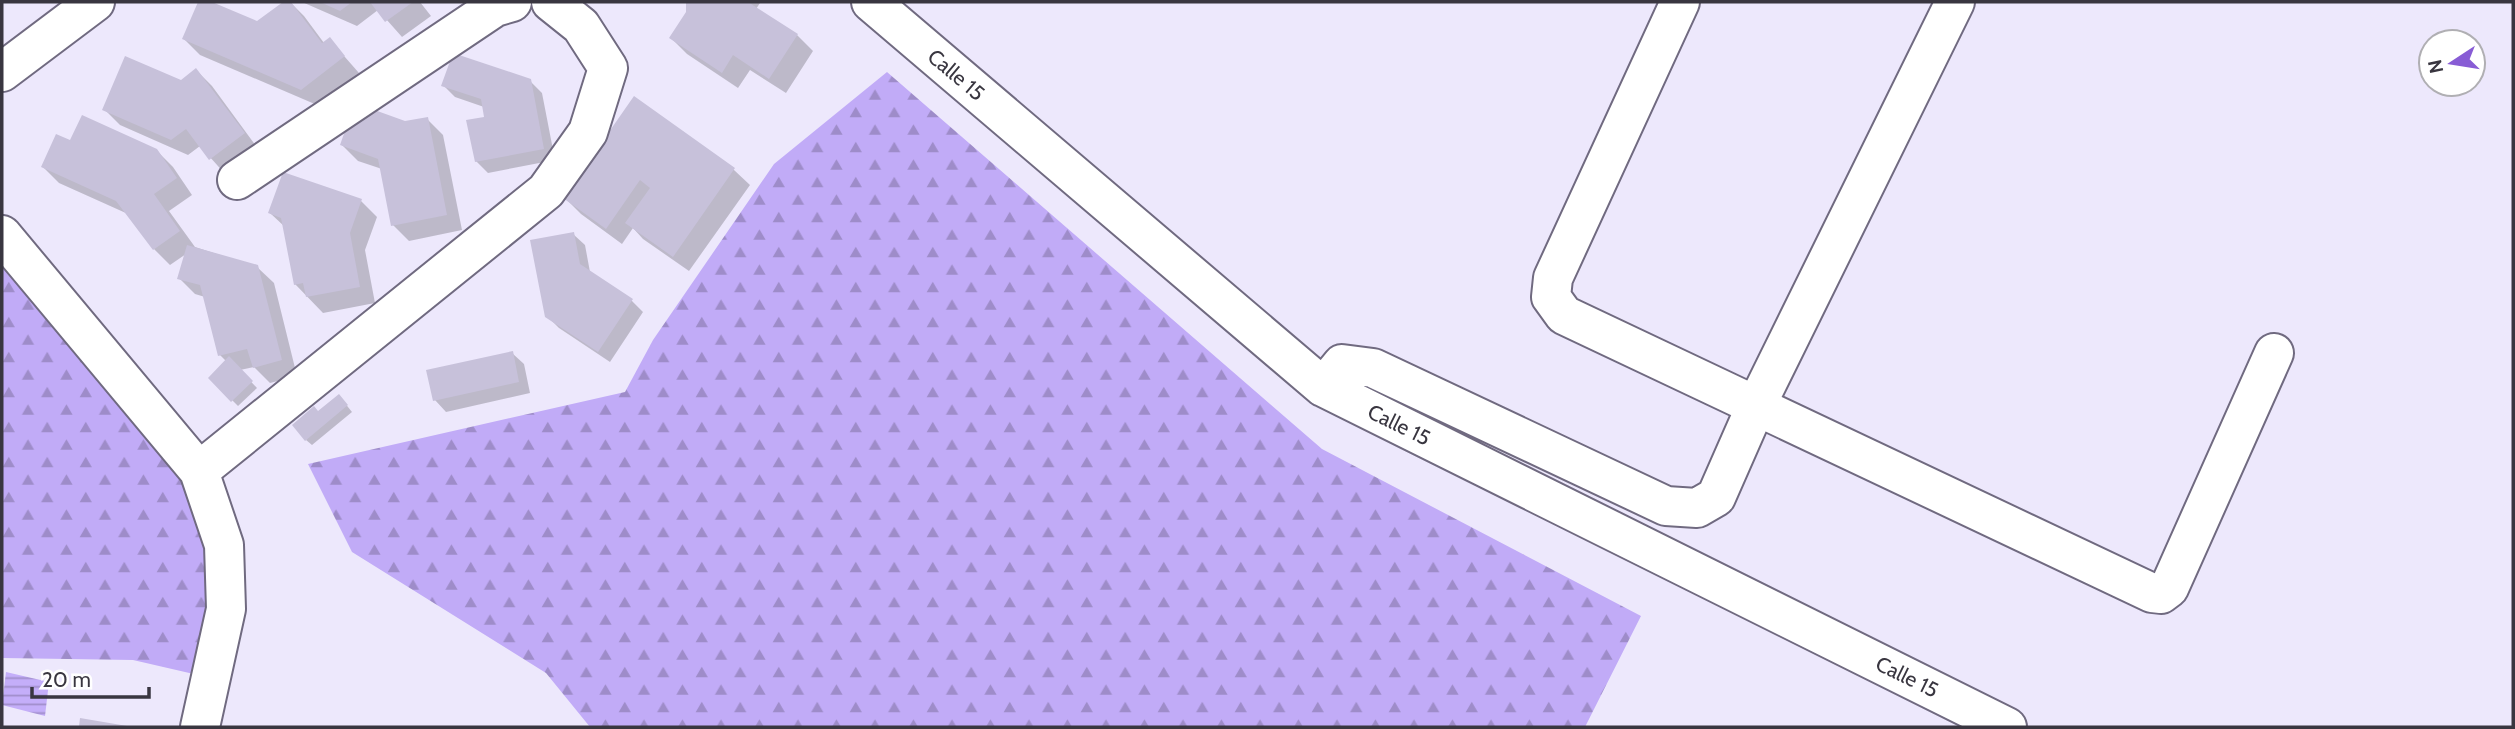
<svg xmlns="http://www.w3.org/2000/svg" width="2515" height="729" font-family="Cabin,sans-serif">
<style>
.forest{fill:url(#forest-firs)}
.water{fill:url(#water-rules)}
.shadow{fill:#0003}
.building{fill:#c7c1da}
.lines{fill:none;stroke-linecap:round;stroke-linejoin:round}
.minor-casing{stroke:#706a80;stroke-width:42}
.minor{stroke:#fff;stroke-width:38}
.labels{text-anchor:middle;stroke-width:5;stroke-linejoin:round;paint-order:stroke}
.street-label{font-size:21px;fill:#393640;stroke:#fff}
</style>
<defs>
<pattern id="forest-firs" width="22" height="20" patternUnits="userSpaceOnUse" patternTransform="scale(1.75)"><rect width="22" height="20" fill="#c1abf7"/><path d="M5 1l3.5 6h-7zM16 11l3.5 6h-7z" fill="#9e8cc9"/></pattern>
<pattern id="water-rules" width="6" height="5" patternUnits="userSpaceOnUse" patternTransform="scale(1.75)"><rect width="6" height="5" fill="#c4aef9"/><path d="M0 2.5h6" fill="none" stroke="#a08ecb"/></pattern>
</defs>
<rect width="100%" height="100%" fill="#ede8fc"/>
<path class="forest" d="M887 72 1322 449 1641 616 1585 727H590L546 673 352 552 308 464 625 392 653 340 774 164Z
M2 235 199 471 224 545 211 678 133 660 2 658Z"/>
<path class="water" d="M6 672 49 682 45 716 2 705Z"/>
<path class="shadow" d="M200 2H207L258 23 286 2H290L304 16 324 43 330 40 359 73 317 105 200 55 184 39Z
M302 2H420L431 16 402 37 378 10 357 26Z
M688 2H759L760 3 756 9 797 35 813 51 786 93 750 70 738 88 687 54 671 38 687 13Z
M196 70 212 86 259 150 226 175 200 146 188 155 120 125 104 109 181 82Z
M530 81 542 93 555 160 488 173 476 161 486 118 484 107 455 97 443 85Z
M634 99 734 170 750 185 689 271 643 239 633 228 622 244 581 214 565 198Z
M427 119 443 135 462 230 409 241 393 225 382 169 358 161 342 145 405 123Z
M71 142 156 150 173 167 192 195 169 211 195 247 257 267 274 283 297 376 270 383 254 367 240 370 257 388 238 406 210 378 226 361 220 355 205 297 195 294 179 278 186 254 170 265 154 249 128 214 59 183 43 167Z
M361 201 377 217 365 250 375 303 323 313 295 284 285 227 270 213Z
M573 234 585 245 590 272 632 301 643 312 610 362 559 328 547 316Z
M512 353 524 364 530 393 446 412 435 400Z
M344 402 352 412 312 445 306 440 318 413Z"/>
<path class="building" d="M198 2H212L257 21 283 2H291L322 43 330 37 345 56 301 90 182 39Z
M320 2H352L340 11Z
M370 2H413L385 22Z
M686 2H748L798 34 769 79 733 55 722 73 669 38 686 12Z
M453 53 531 79 544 149 475 162 466 120 484 117 481 99 441 86Z
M125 56 181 80 196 68 245 133 209 160 186 129 171 140 102 110Z
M634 96 735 168 673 257 625 223 650 188 640 180 606 229 563 198Z
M369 108 405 121 428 117 447 215 391 226 378 159 340 145 346 128Z
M82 115 157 149 177 178 154 194 180 231 153 250 116 201 41 167 56 134 70 140Z
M283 172 362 199 350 233 360 287 306 297 303 283 294 285 281 218 268 213Z
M574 232 580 264 633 299 598 352 545 317 530 240Z
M187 245 258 265 282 360 253 368 247 349 218 356 200 285 177 279Z
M513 351 519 382 433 401 426 370Z
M229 356 253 381 231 402 208 378Z
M339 394 348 405 305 441 292 425 314 406 318 411Z
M80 718 127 726V727H79Z"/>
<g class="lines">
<g class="minor-casing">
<path id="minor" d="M871 2 1323 387 2007 727
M1680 2 1553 278 1551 297 1564 315 2152 593 2161 594 2169 588 2274 353
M2 72 95 2
M237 180 495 7 512 2
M2 235 199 471 224 545 226 609 200 727
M1323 387 1342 364 1373 368 1666 506 1697 508 1716 497 1756 406 1955 2
M199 471 546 191 588 132 608 68 581 26 551 2"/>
</g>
<use href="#minor" class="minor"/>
</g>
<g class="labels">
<g class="street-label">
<text transform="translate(956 75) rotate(40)" y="7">Calle 15</text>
<text transform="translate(1399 425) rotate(26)" y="7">Calle 15</text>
<text transform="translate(1907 677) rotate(26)" y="7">Calle 15</text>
</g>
</g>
<rect width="2515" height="729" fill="none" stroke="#393640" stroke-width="7"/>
<g transform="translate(2452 63) rotate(258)"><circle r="33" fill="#ffffff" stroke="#b0afb3" stroke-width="2"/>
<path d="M0-5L12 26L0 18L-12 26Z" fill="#885cd5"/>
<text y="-10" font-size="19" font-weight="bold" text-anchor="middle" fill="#393640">N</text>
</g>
<path d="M32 687v10h117v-10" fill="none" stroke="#393640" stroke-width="3.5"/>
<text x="42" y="687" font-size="21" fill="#393640" stroke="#ffffff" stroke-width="5" paint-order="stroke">20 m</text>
</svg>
